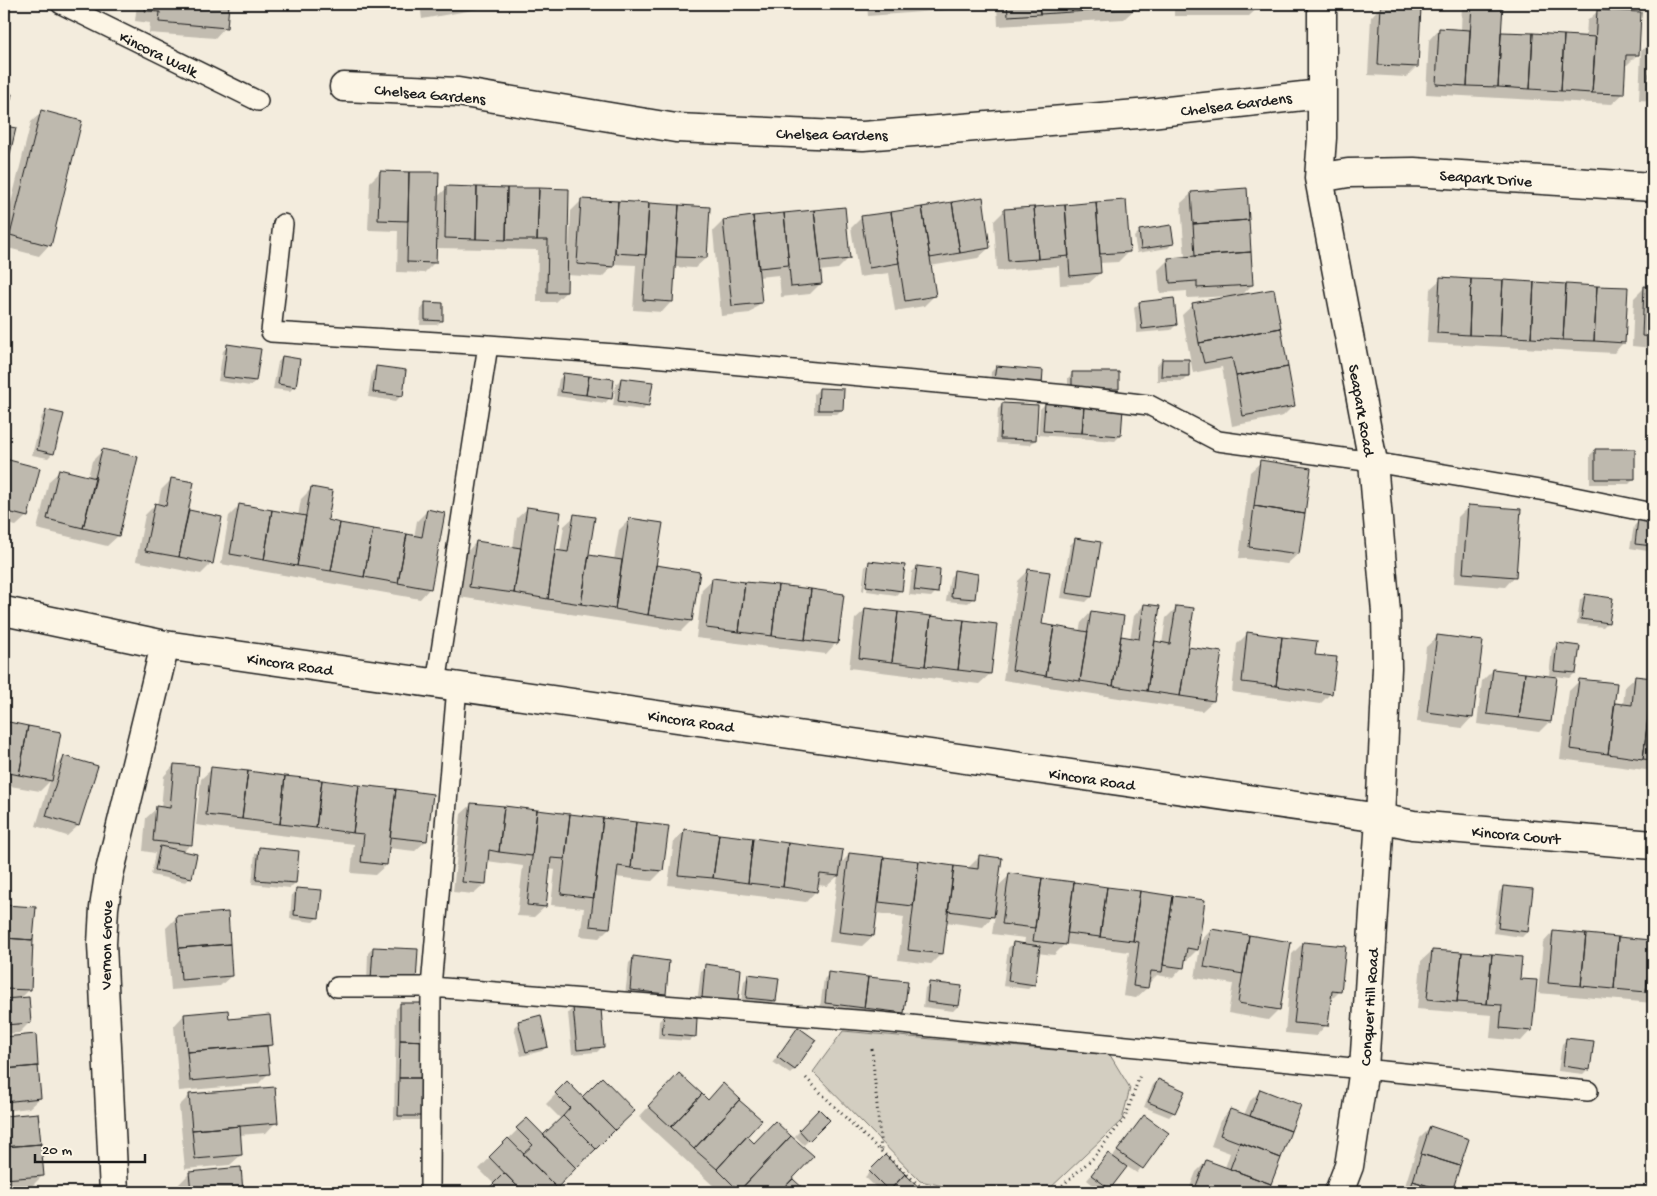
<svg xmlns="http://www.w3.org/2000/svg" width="1657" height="1196" font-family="'Gochi Hand',sans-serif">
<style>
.green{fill:#d3cec1;stroke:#78756e}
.shadow{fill:#0003}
.building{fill:#beb9ae;stroke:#1c1c1c}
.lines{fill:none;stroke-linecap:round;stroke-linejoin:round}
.service-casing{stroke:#1c1c1c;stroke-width:22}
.minor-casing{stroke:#1c1c1c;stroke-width:31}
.path{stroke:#1c1c1c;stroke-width:3;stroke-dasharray:1 4;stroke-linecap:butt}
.service{stroke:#fcf5e5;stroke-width:19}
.minor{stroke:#fcf5e5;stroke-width:28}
.labels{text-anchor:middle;stroke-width:4.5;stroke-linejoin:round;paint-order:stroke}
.street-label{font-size:16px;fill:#1c1c1c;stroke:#fcf5e5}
</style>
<rect width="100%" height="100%" fill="#f3ecdd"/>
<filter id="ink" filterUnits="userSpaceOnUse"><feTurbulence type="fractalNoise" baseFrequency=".02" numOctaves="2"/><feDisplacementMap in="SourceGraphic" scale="10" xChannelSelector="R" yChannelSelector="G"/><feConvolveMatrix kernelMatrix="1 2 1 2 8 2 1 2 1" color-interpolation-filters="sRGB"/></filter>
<g filter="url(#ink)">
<path class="green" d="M843 1031 1110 1055 1130 1088 1122 1120 1046 1192H972L920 1181 813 1072Z"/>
<path class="shadow" d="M137 4H227L225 27 215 38 149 33 150 23 135 21Z
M420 4H507L422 19Z
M591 4H610L592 6Z
M729 4H801L730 9Z
M867 4H992L989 7 868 16Z
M997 4H1135V9L1124 19 998 26Z
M1174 4H1260V6L1249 16H1174Z
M1462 4H1502L1500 33 1586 37 1587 21 1598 11 1637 55 1627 65H1624L1623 94 1612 104 1426 94 1429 40 1439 29 1461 30Z
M1381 6 1417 66 1406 77 1368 75 1371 17Z
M1652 41H1653V101L1639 100 1641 51Z
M42 112 49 245 39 256 4 247V231L31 122Z
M380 172 437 197 447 188 568 190 567 251H569L571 211 582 200 709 208 706 258 695 268 674 267 672 301 662 312 633 310 636 265 613 264V266L602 277 566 275V292L555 302H537L538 250 435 248V262L424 273 397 272 398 231 368 230 370 182Z
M1246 190 1252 285 1241 296 1293 406 1283 416 1232 426 1222 367 1193 373 1182 315 1193 305 1233 297V296L1187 298V291L1160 293 1158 270 1169 259 1185 258 1181 203 1192 193Z
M982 199 989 248 978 258 930 266 934 296 924 306 895 311 889 273 859 277 851 228 862 217Z
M1125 201 1129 251 1118 262 1099 263 1100 273 1089 283 1060 285 1059 266 997 271 994 221 1004 211Z
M844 209 849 258 838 269 819 271 821 283 810 294 781 297 779 275 758 277 761 302 750 313 721 316 713 231 723 221Z
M1139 232 1173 243 1168 248 1137 253 1134 237Z
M1441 279 1624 342 1614 353 1427 343 1430 289Z
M1645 287 1653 288V348L1632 346 1634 298Z
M1140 303 1176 325 1171 330 1137 333 1134 308Z
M426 304 442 320 437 325H420L421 309Z
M228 346 255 381 250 386 218 381 223 351Z
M283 357 295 386 290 391 273 389 278 362Z
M1162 360 1188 376 1183 381H1157V365Z
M377 367 401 396 396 401 368 397 372 372Z
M996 367 1041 384 990 385 991 372Z
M1073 373 1118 389 1113 394H1068V378Z
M564 374 610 398 605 403 556 396 559 379Z
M621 379 648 405 643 410 613 406 616 384Z
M819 389 842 409 837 414H814V394Z
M1003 404 1035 440 1030 445 996 443 998 409Z
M1045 404 1120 436 1115 441 1038 435 1040 409Z
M47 411 53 453 48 458 32 455 42 416Z
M103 450 137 458 118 536 107 546 37 529 49 481 60 471 88 477 92 461Z
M1595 450 1634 479 1629 484H1590V455Z
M4 460 39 469 27 516 16 526 4 523Z
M1261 462 1310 469 1298 554 1287 564 1239 558 1250 472Z
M172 479 187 511 221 518 212 563 201 574 136 561 145 515 155 505H158L161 490Z
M312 488 327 521 414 537 417 521 427 511 430 588 420 599 221 564 229 516 239 506 298 516 301 499Z
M1469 506 1515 576 1505 587 1454 583 1458 517Z
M528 508 554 551 560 552 564 526 575 516 587 556 614 560 619 530 630 519 655 566 691 621 681 631 459 597 466 553 476 542 513 548 517 518Z
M1639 521 1653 523V552L1630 548 1634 526Z
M1075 540 1091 597 1086 602 1061 598 1070 545Z
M870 562 901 590 896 595 867 591 870 566H867L864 591 862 590 865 567Z
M917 567 936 592 931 597 909 595 912 572Z
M1029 570 1041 625 1079 632 1081 623 1091 612 1120 637 1130 639 1134 616 1144 605 1153 642 1162 644 1166 618 1177 607 1187 648 1220 653 1213 701 1202 711 1003 680 1018 581Z
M955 572 974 598 968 603 946 601 950 577Z
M713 579 836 643 826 654 696 638 702 589Z
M1585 595 1608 622 1603 627 1577 624 1580 600Z
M866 609 990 674 979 684 849 668 855 619Z
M1248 633 1314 656 1331 693 1320 704 1232 692 1237 644Z
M1437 637 1472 717 1462 728 1417 722 1426 647Z
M1557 644 1575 673 1570 678 1549 675 1552 650Z
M1493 670 1550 721 1539 732 1477 724 1482 681Z
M1636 677 1648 708 1653 709V771L1560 759 1569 691 1580 680 1613 704 1623 705 1625 687Z
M4 723 59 733 53 769 65 757 78 826 67 836 36 826 50 781 40 791 4 785Z
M174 765 191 844 183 852 191 877 186 882 151 875 155 853 143 851 146 818 157 808H161L164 776Z
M212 769 431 795 426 841 415 851 388 848 386 865 375 875 351 873 354 844 196 825 201 779Z
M472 804 668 827 662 871 652 881 615 877 609 928 599 938 580 936 584 908 551 905 555 870 549 869 545 907 534 917 517 916 523 866 487 861 485 884 474 894 453 892 461 814Z
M684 831 839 865 850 854 969 869V867L980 856 997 887 1010 875 1198 944 1211 930 1279 1009 1268 1020 1228 1013 1233 984 1195 978 1200 947 1187 960H1184L1183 967 1173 978 1157 975 1150 982H1148L1147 988 1136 998 1123 996 1129 952 1065 944 1054 955 1037 953 1034 984 1028 989 1003 986 1008 948 1013 943 1024 945 1025 938 992 934 995 914 983 927 946 922 942 953 931 964 898 960 904 917 876 913 873 936 862 946 829 942 838 876 827 886 817 885 816 891 806 902 668 885 674 841Z
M260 849 295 883 290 888 252 884 255 854Z
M1504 887 1532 890 1527 932 1522 937 1493 933 1499 892Z
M297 889 318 917 313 922 290 919 292 894Z
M4 906 34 908 29 990 20 999 29 1023 19 1033 4 1034Z
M177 917 231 976 220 986 171 990 166 928Z
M1553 932 1653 941V1003L1538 993 1543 943Z
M1303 943 1340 991 1329 1002 1326 1025 1316 1036 1285 1033 1292 954Z
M373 948 417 950 367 984 368 953Z
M1432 951 1519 980 1531 1030 1521 1041 1490 1038 1492 1015 1417 1009 1421 961Z
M634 958 665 994 660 999 625 995 629 963Z
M706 966 737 1002 697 1003 701 971Z
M829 974 903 1012 898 1017 820 1008 824 979Z
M749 976 775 1000 770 1005 741 1002 744 981Z
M930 983 958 1006 953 1011 923 1007 925 988Z
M401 1004 425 1115 420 1120H394L396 1009Z
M573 1008 602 1047 597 1052 572 1054 568 1013Z
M184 1015 272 1044 266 1049 268 1074 258 1084 179 1091 174 1026Z
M664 1016 694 1036 689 1041 658 1039 659 1021Z
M519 1022 547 1046 542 1051 521 1056 514 1027Z
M798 1029 795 1069 790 1074 773 1062Z
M35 1036 40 1098 29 1108 4 1111V1038Z
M1567 1039 1588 1069 1583 1074 1558 1071 1562 1044Z
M1158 1080 1174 1112 1169 1117 1144 1107 1153 1085Z
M567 1083 582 1098 633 1111 551 1192H486L494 1184 479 1169 527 1120 543 1137 561 1119 546 1104Z
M669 1085 707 1102 723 1085 760 1120 745 1136 805 1192H720L639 1117Z
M1260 1091 1299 1106 1267 1192H1188L1196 1172 1207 1161 1225 1168 1230 1153 1211 1146 1220 1121 1230 1110 1244 1115 1250 1101Z
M190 1095 276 1122 266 1133 239 1135 241 1155 230 1165 185 1169 179 1106Z
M819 1111 828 1120 804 1145 795 1136Z
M37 1114 42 1176 32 1186 4 1188V1117Z
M1144 1116 1167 1133 1137 1173 1126 1166 1109 1188 1105 1192H1102L1087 1180 1104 1160 1112 1158Z
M1431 1127 1467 1139 1450 1192H1403L1420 1138Z
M885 1157 922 1192H881L865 1177Z
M240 1169 242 1192H180L179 1184 190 1173Z"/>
<path class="building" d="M146 4H229L227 28 159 22 160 12 145 11Z
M431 4H458L432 9Z
M878 4H908L878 6Z
M1007 4H1039L1040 14 1008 16Z
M1039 4H1072V12L1040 14Z
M1072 4H1104V10L1072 12Z
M1104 4H1136V9L1104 10Z
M1184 4H1261V6H1185Z
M1472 4H1503L1498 87 1467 86Z
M1381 5 1421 7 1418 67 1378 65Z
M1597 10 1641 12 1639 55H1626L1624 94 1592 93Z
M1439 28 1470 30 1467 86 1436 84Z
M1501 32 1533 33 1530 89 1498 87Z
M1533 33 1564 35 1561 91 1530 89Z
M1564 35 1596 37 1592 93 1561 91Z
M1651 40H1653V91L1649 90Z
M4 92 12 94 5 126 16 128 4 180Z
M41 110 82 121 51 246 10 235Z
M380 171 409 172 408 221 378 220Z
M409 172H439L436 263 407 262Z
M446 186 477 187 476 239 445 238Z
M477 187 507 188 506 240 476 239Z
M507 188H539L537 240H506Z
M539 188 569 189 567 292H547L548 240H537Z
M1247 188 1249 220 1193 224 1191 192Z
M983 197 990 248 960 253 952 202Z
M581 199 618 201 614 267 577 264Z
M1126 200 1130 252 1100 254 1096 202Z
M618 201 649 203 646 255 615 253Z
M952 202 960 253 930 258 922 207Z
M1096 202 1101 273 1070 276 1065 205Z
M649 203 679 205 673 302 643 300Z
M679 205 710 207 707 258 676 257Z
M1065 205 1069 256 1038 259 1034 207Z
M845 207 850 259 820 262 814 210Z
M922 207 936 296 905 301 891 212Z
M1034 207 1038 259 1008 261 1004 209Z
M814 210 822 284 791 287 784 213Z
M891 212 899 263 869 268 861 216Z
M784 213 789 265 759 268 753 216Z
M753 216 762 303 732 306 723 220Z
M1249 220 1251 252 1195 256 1193 224Z
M1171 225 1174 244 1141 249 1139 230Z
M1251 252 1253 285 1197 288V281L1170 283 1168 258Z
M1440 277 1471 279 1469 335 1437 333Z
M1471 279 1503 280 1500 336 1469 335Z
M1503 280 1534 282 1531 338 1500 336Z
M1534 282 1566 284 1563 340 1531 338Z
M1566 284 1597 286 1594 341 1563 340Z
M1597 286 1628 287 1625 343 1594 341Z
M1644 286 1653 287V337L1642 336Z
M1274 289 1281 328 1199 343 1192 303Z
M1174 298 1177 325 1142 329 1139 302Z
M425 302 443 303V321L425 320Z
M1281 328 1288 367 1236 376 1232 358 1204 363 1199 343Z
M227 344 261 349 256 381 223 377Z
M282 356 300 359 296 387 278 384Z
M1162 359H1189V376H1161Z
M376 366 406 370 403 396 373 392Z
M996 366 1043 370 1042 385 994 380Z
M1288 367 1295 406 1243 416 1236 376Z
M1072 372H1119V389H1072Z
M563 373 589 376 586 395 561 392Z
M589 376 614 379 612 399 586 395Z
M621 378 653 382 649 406 618 401Z
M819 388 844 389 843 410H818Z
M1002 403 1038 405 1036 440 1000 439Z
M1045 403 1084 406 1082 433 1043 431Z
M1084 406 1123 409 1121 436 1082 433Z
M46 410 64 414 54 454 37 450Z
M102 449 138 457 119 536 83 528Z
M1595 449H1635V479H1595Z
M5 459 40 468 28 517 4 511V465Z
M1260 460 1311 468 1305 514 1254 506Z
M59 469 96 478 83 528 47 519Z
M171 478 194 482 179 557 145 551 155 503 166 506Z
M311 487 333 491 328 520 340 523 331 571 297 566Z
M239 504 272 510 264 560 230 554Z
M1468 505 1521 509 1516 577 1463 573Z
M1254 506 1305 514 1299 554 1249 547Z
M527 507 561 512 548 599 514 593Z
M427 509 445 513 431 589 398 583 407 534 422 537Z
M189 510 222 517 213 564 179 557Z
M272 510 306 516 297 566 264 560Z
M574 514 595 517 581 604 548 599 555 550 568 552Z
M629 518 663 523 648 615 615 609Z
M1638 519 1653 521V546L1635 544Z
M340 523 373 529 364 577 331 571Z
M373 529 407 534 398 583 364 577Z
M1075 538 1101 542 1092 597 1066 593Z
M476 541 521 548 514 593 469 587Z
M589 555 622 560 615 609 581 604Z
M869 561 905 565 902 591 866 586Z
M656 565 700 572 692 621 648 615Z
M917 566 940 569 938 593 914 590Z
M1028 569 1050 572 1042 624 1054 626 1046 676 1012 670Z
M954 570 978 574 975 599 951 597Z
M712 578 745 582 739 632 706 628Z
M745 582 778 585 772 636 739 632Z
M778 585 811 589 805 640 772 636Z
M811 589 844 594 838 644 805 640Z
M1585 594 1613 598 1609 623 1581 619Z
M1144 604 1160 606 1147 691 1113 686 1121 636 1139 639Z
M1176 606 1194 608 1180 696 1147 691 1155 641 1170 644Z
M865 608 898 612 892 662 859 658Z
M1091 611 1124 616 1113 686 1080 681Z
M898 612 931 616 925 666 892 662Z
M931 616 964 620 958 670 925 666Z
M964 620 997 624 991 674 958 670Z
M1054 626 1088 632 1080 681 1046 676Z
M1247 632 1282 637 1276 686 1242 682Z
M1437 635 1483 641 1473 718 1427 712Z
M1282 637 1317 641 1315 655 1337 657 1332 694 1276 686Z
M1557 643 1580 646 1576 673 1554 671Z
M1188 647 1222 652 1214 701 1180 696Z
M1493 669 1525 673 1519 718 1487 714Z
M1525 673 1557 677 1551 722 1519 718Z
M1635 676 1653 678 1643 759 1608 754 1615 703 1632 705Z
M1579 679 1617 683 1608 754 1570 749Z
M1649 707H1653V760L1643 759Z
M4 721 28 726 19 775 4 772Z
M28 726 61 732 52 781 19 775Z
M64 756 98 766 79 826 46 816Z
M174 764 199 766 192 845 153 841 156 806 170 808Z
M211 767 248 771 242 819 206 815Z
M248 771 285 776 280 824 242 819Z
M285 776 322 780 316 828 280 824Z
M322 780 359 785 353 833 316 828Z
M359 785 396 789 387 865 361 862 364 834 353 833Z
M396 789 433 794 427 841 390 837Z
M471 803 504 806 499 852 489 850 486 884 462 882Z
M504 806 537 810 532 856 499 852Z
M537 810 570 814 565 859 551 858 546 907 527 905Z
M570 814 603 818 594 898 561 894Z
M603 818 636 822 631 868 618 866 610 928 590 926Z
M636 822 669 826 663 871 631 868Z
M684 829 719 834 713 878 678 875Z
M719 834 753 838 748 883 713 878Z
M753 838 788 843 783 887 748 883Z
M788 843 843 850 839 876 820 874 817 892 783 887Z
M160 846 197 854 192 878 155 870Z
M259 847 299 851 296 883 256 880Z
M849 853 884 857 874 936 839 932Z
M979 855 1002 858 994 917 948 911 954 866 978 869Z
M884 857 919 861 913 906 879 902Z
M919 861 954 866 943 954 908 950Z
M1009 873 1042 878 1035 928 1002 924Z
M1042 878 1074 882 1066 945 1033 941Z
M1074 882 1107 887 1100 937 1067 933Z
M1503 886 1533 889 1528 932 1498 928Z
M1107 887 1140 891 1133 941 1100 937Z
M296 888 322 890 319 918 294 915Z
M1140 891 1173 896 1162 972 1151 971 1148 988 1133 986 1139 942 1133 941Z
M1173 896 1205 900 1198 950 1187 948 1184 968 1163 965Z
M4 905 36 907 33 940 4 938Z
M228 912 230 944 179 948 176 916Z
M1211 929 1249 935 1243 974 1204 967Z
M1553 931 1586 934 1581 986 1548 983Z
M1586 934 1618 937 1614 989 1581 986Z
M1249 935 1291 942 1280 1010 1238 1003Z
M1618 937 1651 940 1646 992 1614 989Z
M4 938 33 940 31 990 4 989Z
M1651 940H1653V992H1646Z
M1013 942 1040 946 1035 985 1008 981Z
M1303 942 1346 946 1341 992 1332 991 1328 1026 1294 1023Z
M230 944 232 976 181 980 179 948Z
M373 947 418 949 416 982 371 980Z
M1432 950 1462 952 1457 1002 1427 999Z
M1462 952 1492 954 1487 1004 1457 1002Z
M1492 954 1522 957 1520 979 1537 980 1532 1031 1500 1028 1502 1005 1487 1004Z
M633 956 669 961 666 994 630 990Z
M705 964 741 969 738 1002 702 998Z
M828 972 868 977 864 1008 825 1003Z
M748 974 779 978 776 1001 746 998Z
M868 977 908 981 904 1013 864 1008Z
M929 982 962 986 959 1006 927 1002Z
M29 997 31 1023 4 1025V999Z
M400 1003H428V1041L400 1040Z
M573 1007 601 1008 604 1047 577 1050Z
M228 1010 229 1019 270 1015 273 1045 187 1052 184 1014Z
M541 1015 548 1047 526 1052 518 1021Z
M664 1015 697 1018 696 1037 662 1034Z
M798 1027 816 1040 795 1070 777 1057Z
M36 1034 38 1066 4 1069V1037Z
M1566 1038 1594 1041 1590 1070 1563 1066Z
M400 1040 428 1041 427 1078H399Z
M267 1046 270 1074 190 1081 187 1052Z
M38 1066 41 1098 4 1102V1069Z
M679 1073 702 1094 671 1127 648 1106Z
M602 1077 635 1111 615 1130 582 1097Z
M399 1078H427L426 1116H398Z
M1158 1079 1185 1091 1175 1113 1148 1102Z
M567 1081 615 1130 596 1149 563 1116 570 1108 555 1093Z
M723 1083 740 1099 694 1149 671 1127 702 1094 708 1100Z
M275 1087 278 1123 192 1130 189 1094Z
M1260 1089 1301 1105 1291 1131 1250 1116Z
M739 1100 762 1120 717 1169 694 1149Z
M819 1109 830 1120 809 1141 799 1130Z
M1230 1109 1291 1131 1281 1158 1220 1135Z
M38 1113 41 1144 4 1147V1116Z
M1144 1115 1169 1133 1143 1169 1117 1151Z
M563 1116 596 1149 576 1168 543 1135Z
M527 1118 576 1168 557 1188 523 1154 533 1145 516 1128Z
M775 1121 791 1136 739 1191 717 1169 747 1136 754 1143Z
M240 1126 242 1155 195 1159 192 1130Z
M1430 1126 1469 1139 1460 1166 1421 1154Z
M791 1136 814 1156 780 1192H741L739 1191Z
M508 1138 557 1188 552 1192H523L489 1157Z
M1240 1142 1281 1158 1271 1184 1230 1169Z
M41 1144 44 1176 4 1179V1147Z
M1108 1153 1127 1167 1110 1189 1091 1175Z
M1421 1154 1460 1166 1452 1192H1447L1413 1181Z
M885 1155 905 1174 889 1191 869 1171Z
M1206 1160 1271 1184 1268 1192H1212L1196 1186Z
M241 1167 243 1192H191L189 1172Z
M504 1173 523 1192H485Z
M905 1174 924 1192H891L889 1191Z
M793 1179 807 1192H780Z
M1413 1181 1447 1192H1409Z
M41 1190 42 1192H17Z"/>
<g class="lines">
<g class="service-casing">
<path id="service" d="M61 4 258 101
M283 224 271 332 488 345
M436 684 488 345 630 355 1067 395 1149 405 1218 441 1373 462 1545 491 1653 513
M337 987H431L870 1021 1588 1091
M430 1192 431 987 457 687"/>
</g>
<g class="minor-casing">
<path id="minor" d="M1322 4V138L1319 178 1373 462 1386 612 1387 668 1380 818 1364 1069 1349 1166 1339 1192
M344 87 458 92 676 128 863 136 1150 113 1321 94
M1319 178 1348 173 1414 172 1653 187
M4 611 165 645 1380 818 1413 825 1653 845
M114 1192 102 944 104 908 109 875 165 645"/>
</g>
<path class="path" d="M872 1049 881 1150
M806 1078 861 1133 921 1187 948 1192
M1055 1192 1093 1158 1125 1118 1140 1075"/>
<use href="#service" class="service"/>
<use href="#minor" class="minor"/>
</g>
</g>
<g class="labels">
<g class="street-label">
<text transform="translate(159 53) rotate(26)" y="6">Kincora Walk</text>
<text transform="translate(430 93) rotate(5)" y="6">Chelsea Gardens</text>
<text transform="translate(1236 103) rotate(-7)" y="6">Chelsea Gardens</text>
<text transform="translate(832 133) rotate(1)" y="6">Chelsea Gardens</text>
<text transform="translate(1486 177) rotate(4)" y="6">Seapark Drive</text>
<text transform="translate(1363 410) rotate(80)" y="6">Seapark Road</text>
<text transform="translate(290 663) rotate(8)" y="6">Kincora Road</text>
<text transform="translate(691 720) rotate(8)" y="6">Kincora Road</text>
<text transform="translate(1092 778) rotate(8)" y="6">Kincora Road</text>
<text transform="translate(1516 834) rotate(5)" y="6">Kincora Court</text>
<text transform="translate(105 945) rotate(-89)" y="6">Vernon Grove</text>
<text transform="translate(1368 1007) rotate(-86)" y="6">Conquer Hill Road</text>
</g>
</g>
<rect width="1657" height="1196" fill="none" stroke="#fcf5e5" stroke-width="20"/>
<rect x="10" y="10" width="1637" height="1176" fill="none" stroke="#1c1c1c" stroke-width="2" filter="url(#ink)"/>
<path d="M35 1154v8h110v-8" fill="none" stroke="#1c1c1c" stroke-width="2.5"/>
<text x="42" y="1154" font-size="15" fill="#1c1c1c" stroke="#fcf5e5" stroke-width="4" paint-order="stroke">20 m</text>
</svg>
